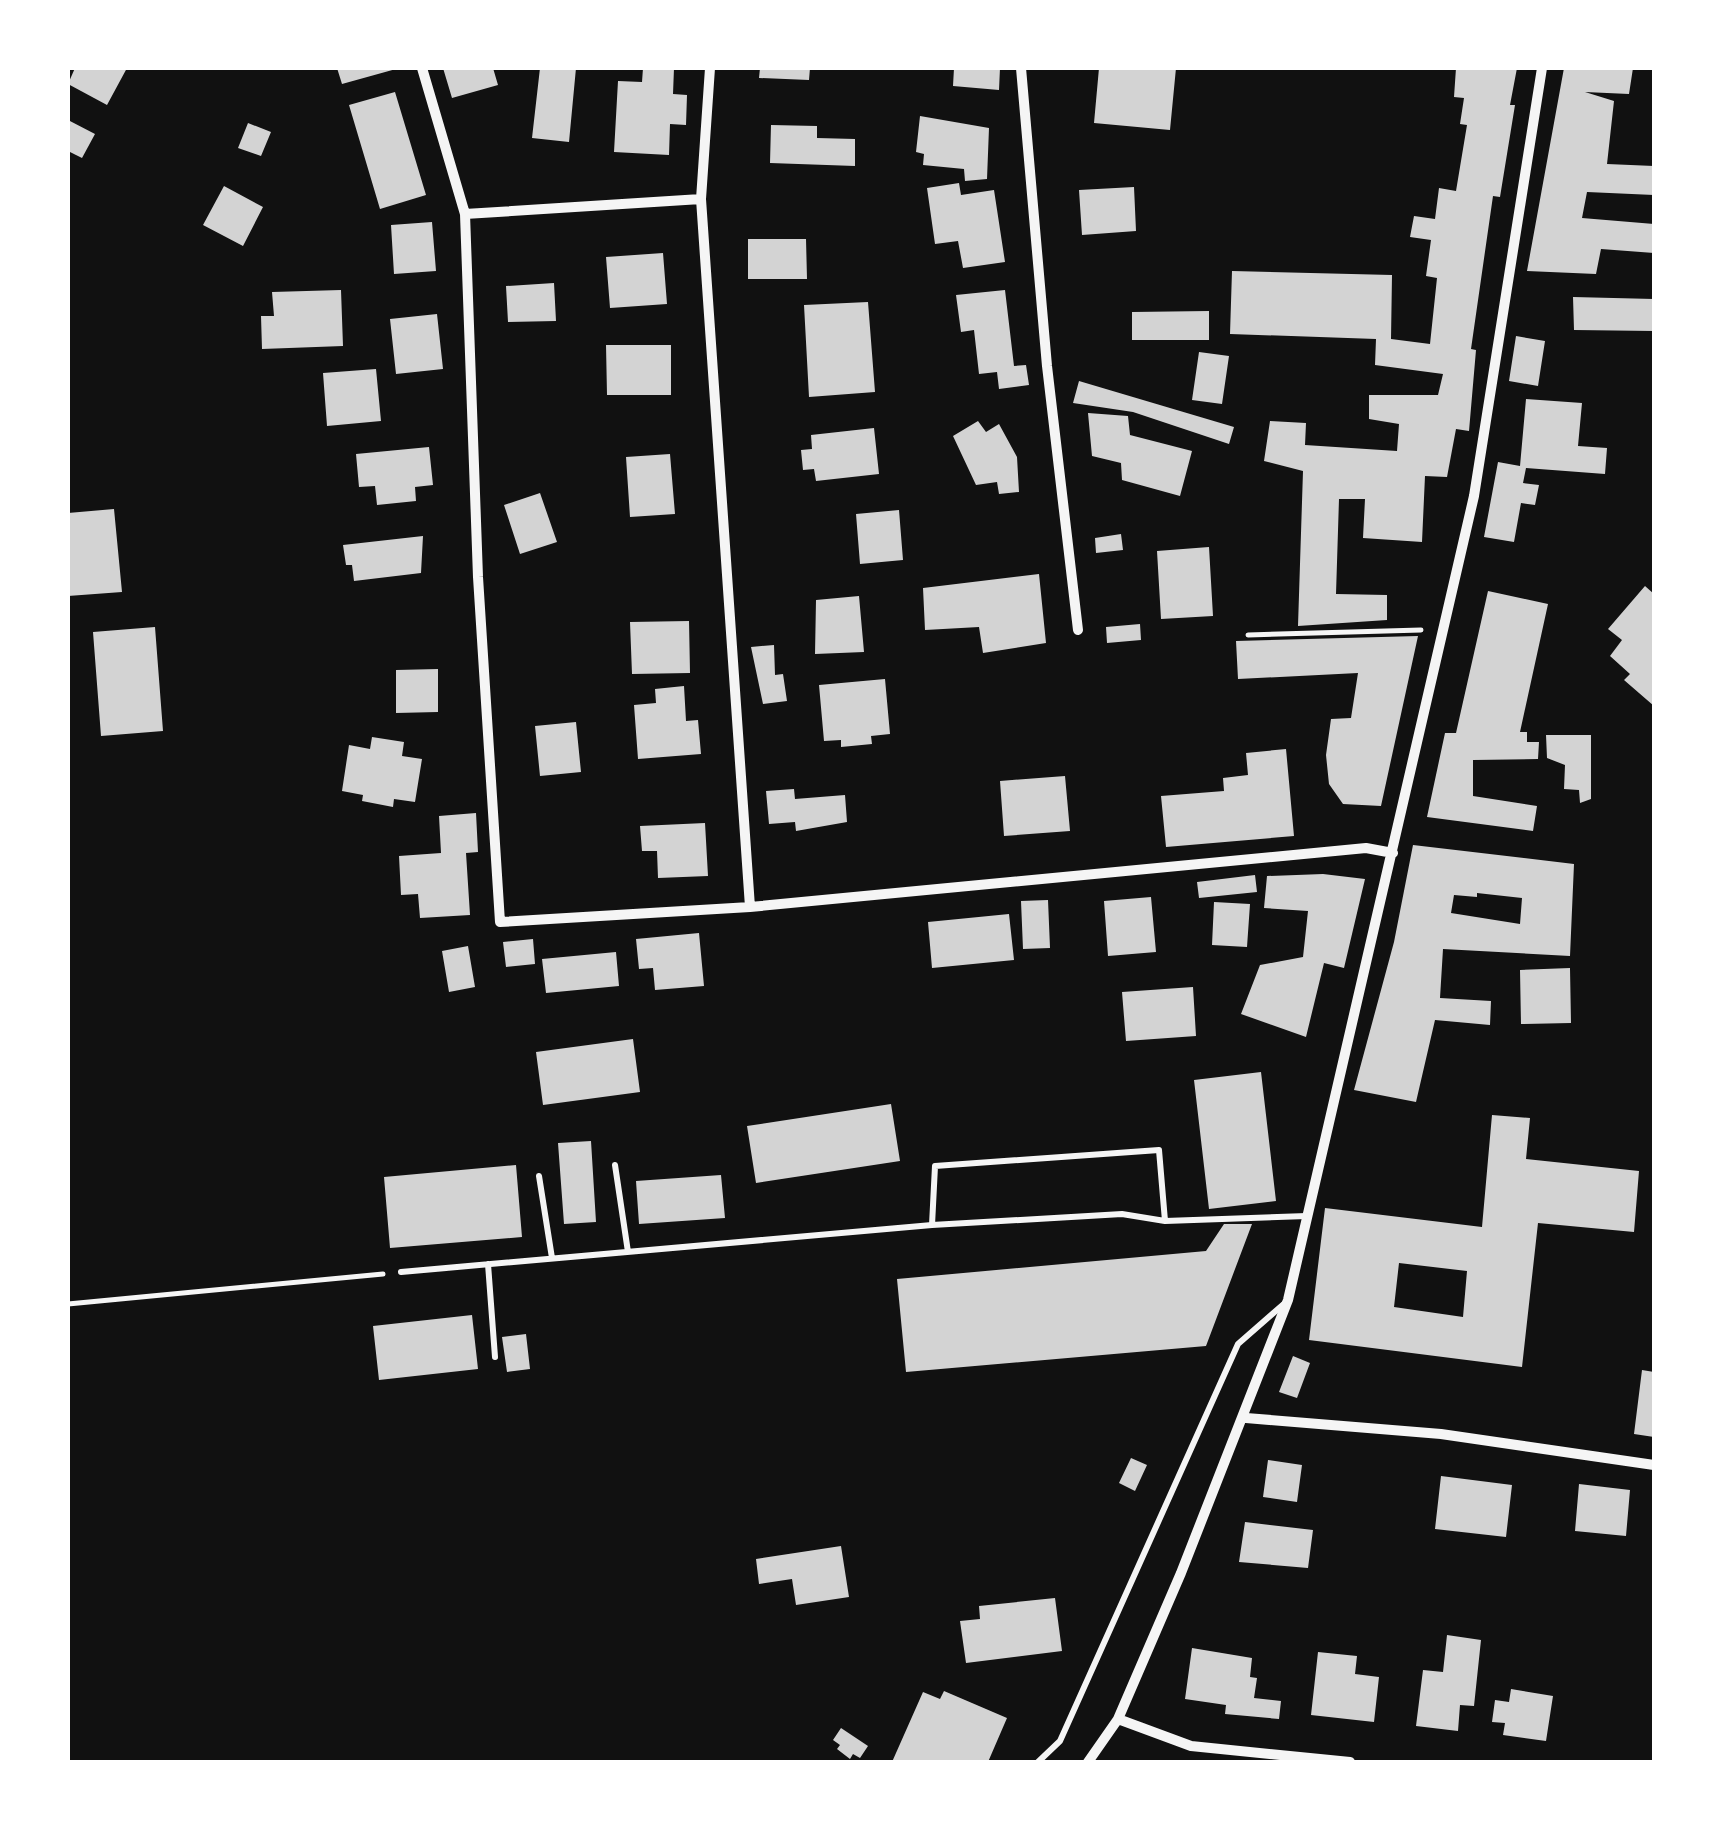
<svg xmlns="http://www.w3.org/2000/svg" width="1722" height="1830" font-family="Merriweather,serif">
<style>
.building{fill:#d3d3d3;fill-rule:evenodd}
.lines{fill:none;stroke-linecap:round;stroke-linejoin:round}
.path{stroke:#f5f5f5;stroke-width:5}
.service{stroke:#f5f5f5;stroke-width:6}
.minor{stroke:#f5f5f5;stroke-width:10}
</style>
<rect width="100%" height="100%" fill="#111"/>
<path class="building" d="M75 68H127L107 105 68 84Z
M337 68H396V69L342 84Z
M443 68H493L498 85 452 98Z
M540 68H576L569 142 532 138Z
M643 68H674L673 94 687 95 686 125 670 124 669 155 614 152 618 81 642 82Z
M760 68H810L809 80 759 78Z
M954 68H1000L999 90 953 86Z
M1099 68H1176L1170 130 1094 123Z
M1456 68H1517L1510 105H1515L1500 197 1493 196 1471 349 1476 350 1469 431 1456 429 1447 477 1425 476 1422 542 1363 538 1365 499H1339L1336 594 1387 595V620L1298 626 1303 471 1264 461 1270 421 1306 423 1305 445 1397 451 1399 424 1369 419V395H1438L1443 374 1375 365 1376 339 1230 334 1232 271 1392 275 1391 339 1430 344 1437 278 1426 276 1431 240 1410 237 1414 216 1435 219 1439 188 1456 191 1467 125 1460 124 1464 98 1454 97Z
M1564 68H1633L1629 94 1585 92 1614 101 1607 164 1654 166V195L1587 192 1582 218 1654 224V253L1601 249 1596 274 1527 271Z
M395 92 426 195 380 209 349 105Z
M920 116 989 128 987 179 965 181 964 169 923 165 924 154 916 152Z
M68 120 95 134 82 158 68 151Z
M248 123 271 132 261 156 238 148Z
M771 125 817 126V138L855 139V166L770 163Z
M959 183 961 195 994 190 1005 262 963 268 958 241 935 244 927 188Z
M224 186 263 207 243 246 203 225Z
M1134 187 1136 231 1082 235 1079 190Z
M432 222 436 271 394 274 391 225Z
M748 239H806L807 279H748Z
M663 253 667 304 610 308 606 257Z
M554 283 556 321 508 322 506 286Z
M341 290 343 346 262 349 261 316H274L272 292Z
M1005 290 1014 366 1026 365 1029 385 999 389 997 372 979 374 974 330 961 332 956 295Z
M1573 297 1654 299V331L1574 330Z
M868 302 875 392 809 397 804 305Z
M1209 311V340H1132V312Z
M437 314 443 369 396 374 390 319Z
M1516 336 1545 341 1538 386 1509 381Z
M606 345H671V395H607Z
M1199 352 1229 356 1222 404 1192 400Z
M376 369 381 421 327 426 323 373Z
M1079 381 1234 427 1229 444 1133 412 1073 403Z
M1526 399 1582 403 1578 446 1607 448 1605 474 1526 468 1523 483 1539 485 1535 505 1521 503 1514 542 1484 537 1498 462 1520 466Z
M1088 413 1128 416 1130 435 1192 451 1180 496 1122 480 1121 463 1092 456Z
M978 421 986 432 999 424 1017 457 1019 492 999 494 997 482 976 485 953 436Z
M874 428 879 474 816 481 814 469 803 470 801 450 812 449 811 435Z
M429 447 433 485 415 487 416 501 377 505 375 486 359 487 356 454Z
M670 454 675 514 630 517 626 457Z
M540 493 557 542 520 554 504 505Z
M114 509 122 592 68 596V513Z
M899 510 903 560 860 564 856 514Z
M1121 534 1123 550 1096 553 1095 538Z
M423 536 421 573 354 581 352 565H346L343 545Z
M1209 547 1213 616 1161 619 1157 551Z
M1039 574 1046 643 983 653 979 627 925 630 923 588Z
M1645 586 1654 594V706L1624 680 1630 674 1610 656 1622 640 1608 629Z
M1488 591 1548 604 1520 732H1527V742H1539L1538 759 1473 760V796L1537 806 1533 831 1427 817 1445 733H1456Z
M859 596 864 652 815 654 816 600Z
M689 621 690 673 632 674 630 622Z
M1140 624 1141 640 1107 643 1106 627Z
M155 627 163 731 101 736 93 632Z
M1418 636 1381 806 1343 804 1329 784 1326 755 1331 719 1351 718 1358 673 1238 679 1236 641Z
M774 645 775 675 783 674 787 701 763 704 751 647Z
M438 669V712L396 713V670Z
M885 679 890 734 871 736 872 744 841 747V740L824 741 819 685Z
M684 686 686 721 698 720 701 754 638 759 634 705 656 703 655 689Z
M576 722 581 772 540 776 535 726Z
M1546 735H1591V799L1580 803 1579 790 1564 789 1565 765 1547 758Z
M372 737 404 742 402 756 422 759 415 802 394 799 393 807 362 801 363 795 342 791 349 745 370 749Z
M1286 749 1294 836 1166 847 1161 796 1224 791 1223 778 1248 775 1246 753Z
M1065 776 1070 831 1004 836 1000 781Z
M794 789 795 799 845 795 847 822 796 831 795 822 769 824 766 791Z
M476 813 478 852 466 853 470 915 420 918 418 894 401 895 399 856 441 853 439 816Z
M705 823 708 876 658 878 657 851H642L640 826Z
M1413 845 1574 864 1570 956 1443 949 1440 998 1491 1001 1490 1025 1435 1020 1416 1102 1354 1090 1394 942ZM1477 893 1522 898 1520 924 1451 913 1454 895 1477 897Z
M1323 874 1365 879 1344 968 1324 963 1306 1037 1241 1014 1260 965 1303 957 1308 911 1264 908 1267 876Z
M1255 875 1257 892 1199 898 1197 882Z
M1151 897 1156 952 1108 956 1104 901Z
M1048 900 1050 948 1023 949 1021 901Z
M1214 902 1250 904 1247 947 1212 945Z
M1009 914 1014 960 932 968 928 922Z
M699 933 704 986 655 990 653 968 639 969 636 939Z
M533 939 535 964 506 967 503 942Z
M468 946 475 987 449 992 442 951Z
M616 952 619 986 546 993 542 959Z
M1570 968 1571 1023 1521 1024 1520 970Z
M1193 987 1196 1036 1126 1041 1122 992Z
M633 1039 640 1092 543 1105 536 1052Z
M1261 1072 1276 1201 1209 1209 1194 1080Z
M891 1104 900 1161 756 1183 747 1126Z
M1492 1115 1530 1118 1526 1159 1639 1171 1634 1232 1538 1223 1522 1367 1309 1340 1325 1208 1482 1227ZM1399 1263 1467 1271 1463 1317 1394 1307Z
M591 1141 596 1222 564 1224 558 1143Z
M516 1165 522 1237 390 1248 384 1177Z
M721 1175 725 1218 639 1224 636 1181Z
M1224 1224H1252L1206 1346 906 1372 897 1279 1206 1251Z
M472 1315 478 1369 379 1380 373 1326Z
M526 1334 530 1369 507 1372 502 1337Z
M1293 1356 1310 1363 1297 1398 1279 1392Z
M1642 1370 1654 1372V1437L1634 1434Z
M1131 1458 1147 1465 1135 1491 1119 1483Z
M1268 1460 1302 1465 1297 1502 1263 1497Z
M1441 1476 1512 1485 1506 1537 1435 1529Z
M1579 1484 1630 1490 1626 1536 1575 1531Z
M1245 1522 1313 1530 1308 1568 1239 1562Z
M841 1546 849 1597 796 1605 792 1579 759 1584 756 1559Z
M1055 1598 1062 1651 966 1663 960 1621 980 1619 979 1606Z
M1447 1635 1481 1640 1474 1706 1460 1705 1458 1731 1416 1726 1423 1670 1443 1672Z
M1192 1648 1252 1658 1250 1677 1257 1678 1254 1698 1281 1701 1279 1719 1225 1714 1226 1705 1185 1699Z
M1318 1652 1357 1656 1355 1674 1379 1677 1374 1722 1311 1715Z
M1511 1689 1553 1696 1546 1741 1503 1735 1505 1723 1492 1722 1495 1700 1509 1702Z
M944 1691 1007 1718 988 1762H892L923 1692 940 1699Z
M841 1728 868 1746 860 1758 853 1754 850 1759 837 1749 840 1745 833 1740Z"/>
<g class="lines">
<path class="path" d="M1248 635 1421 630
M68 1304 383 1274"/>
<path class="service" d="M615 1165 628 1252
M539 1176 552 1258
M932 1225 935 1166 1159 1150 1165 1221
M488 1264 495 1357
M401 1272 932 1225 1122 1214 1165 1221 1307 1216
M1038 1762 1060 1741 1238 1344 1285 1303"/>
<path class="minor" d="M422 68 465 214 478 577 500 922 750 907 1366 848 1393 853
M710 68 701 199 750 907
M1021 68 1047 366 1078 630
M465 214 701 199
M1246 1418 1441 1434 1654 1465
M1118 1719 1191 1746 1350 1762
M1088 1762 1118 1719 1181 1573 1288 1300 1474 496 1542 68"/>
</g>
<rect width="1722" height="1830" fill="none" stroke="#ffffff" stroke-width="140"/>
</svg>
